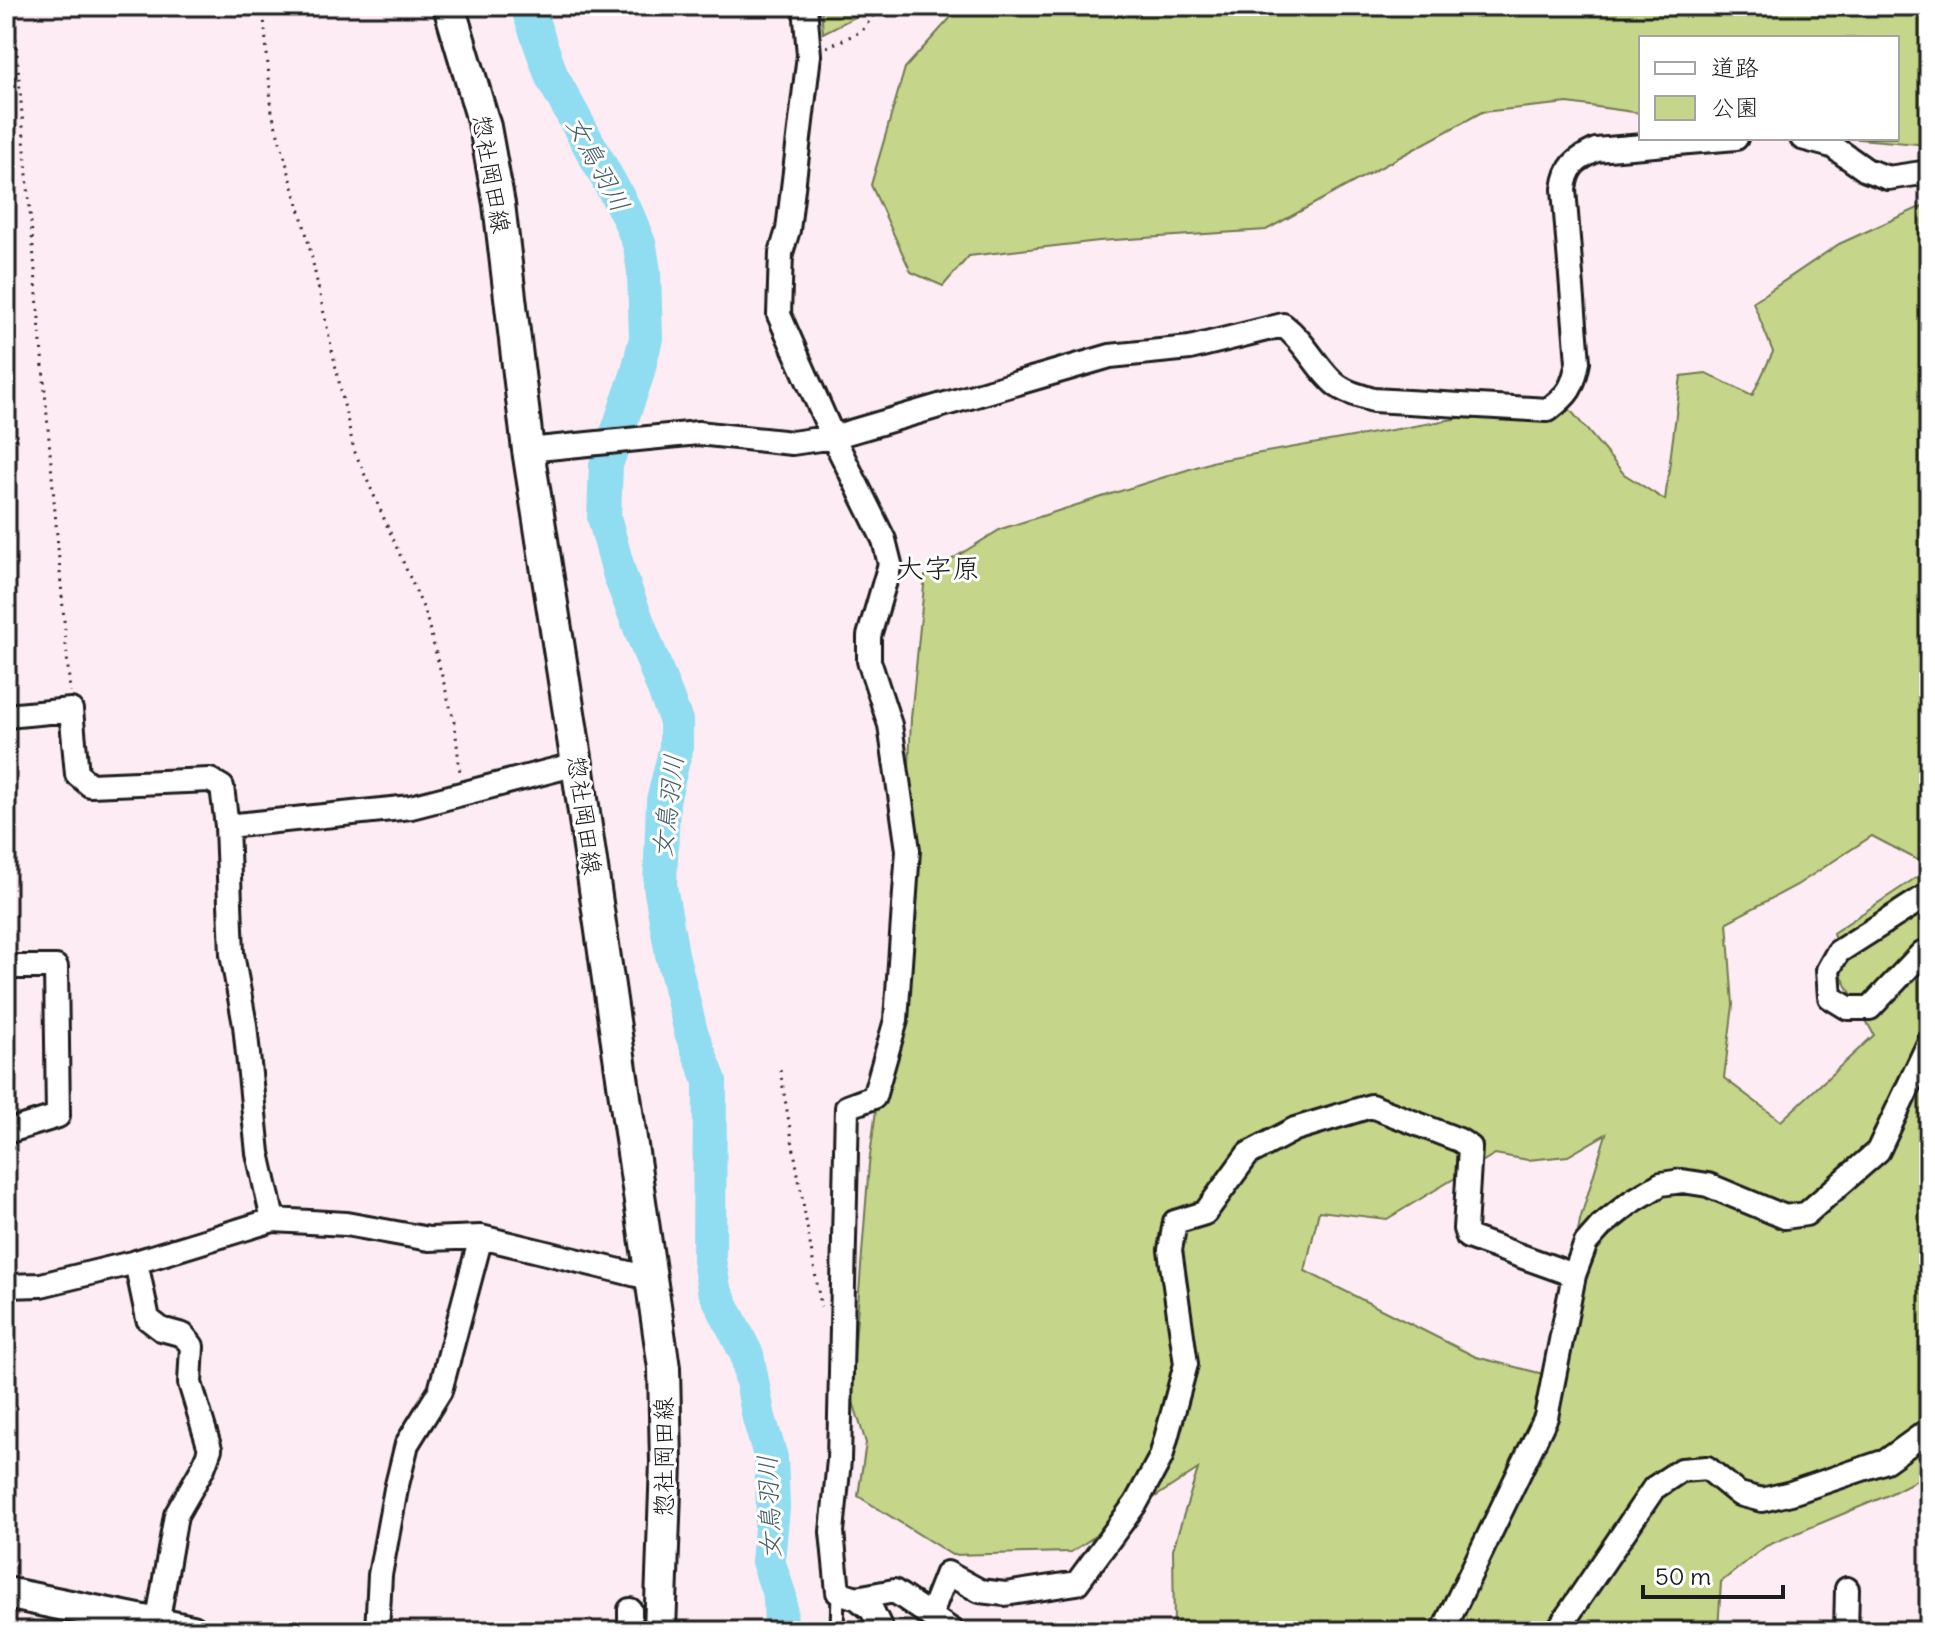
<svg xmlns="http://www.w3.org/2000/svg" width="1935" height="1637" font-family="Delius,'Klee One',sans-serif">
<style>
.green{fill:#c5d589;stroke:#707852;stroke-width:2;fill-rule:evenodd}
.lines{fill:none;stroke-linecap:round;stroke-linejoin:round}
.river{stroke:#90dcf0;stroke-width:34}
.service-casing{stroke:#1c1c1c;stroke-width:17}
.minor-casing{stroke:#1c1c1c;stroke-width:28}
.secondary-casing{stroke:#1c1c1c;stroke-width:36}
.path{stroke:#1c1c1c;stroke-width:3;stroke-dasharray:2 6;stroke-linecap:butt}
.service{stroke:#fff;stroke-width:11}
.minor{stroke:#fff;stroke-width:22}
.secondary{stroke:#fff;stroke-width:30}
.labels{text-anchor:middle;stroke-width:6;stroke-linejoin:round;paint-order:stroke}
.street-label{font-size:24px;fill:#1c1c1c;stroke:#fff}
.water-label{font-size:26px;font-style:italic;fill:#455f66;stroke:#fff}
.quarter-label{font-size:28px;fill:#1c1c1c;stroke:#fff}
</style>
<rect width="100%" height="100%" fill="#fdecf4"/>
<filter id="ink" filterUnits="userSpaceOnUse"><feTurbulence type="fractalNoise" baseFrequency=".0125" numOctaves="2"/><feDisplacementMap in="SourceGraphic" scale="16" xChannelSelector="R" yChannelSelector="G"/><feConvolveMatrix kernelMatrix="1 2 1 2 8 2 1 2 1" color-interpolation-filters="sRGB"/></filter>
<g filter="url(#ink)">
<path class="green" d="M821 6H865L857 16 823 33Z
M961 6H1929V145L1847 138H1897V38H1641V113L1568 103 1482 112 1266 230 1099 241 969 256 943 286 911 272 871 185 905 68Z
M1929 203V866L1872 836 1797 885 1727 922 1733 1005 1724 1078 1781 1121 1874 1035 1842 977 1833 933 1929 869V1474L1886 1496 1766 1546 1721 1582 1718 1631H1174L1173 1549 1198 1469 1071 1552 952 1555 858 1496 866 1443 851 1395 869 1164 904 893 911 718 925 576 1001 529 1215 461 1562 400 1624 474 1665 500 1681 376 1706 373 1752 396 1773 352 1753 302 1839 244ZM1606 1134 1580 1220 1555 1377 1476 1357 1305 1271 1319 1211 1387 1219 1495 1154 1528 1160 1568 1156Z"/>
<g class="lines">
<path class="river" d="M527 6 552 77 628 216 640 246 644 272 646 338 637 375 606 465 604 517 620 576 676 721V748L663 801 660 886 672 954 691 1032 710 1081 709 1260 714 1289 747 1355 759 1418 771 1458 773 1508 768 1561 780 1597 781 1631"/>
<g class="service-casing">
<path id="service" d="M837 1631 838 1592"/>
</g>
<g class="minor-casing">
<path id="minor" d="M805 6 809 55 788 230 781 253 779 315 833 437 884 540 890 564 869 636V661L890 725 908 850 896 1020 874 1097 847 1107 839 1460 832 1532 838 1592 857 1598 894 1591 953 1631
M1802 138 1832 146 1866 170 1888 178 1929 172
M528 450 698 433 792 443 833 437 1110 356 1190 348 1283 325C1305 342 1313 362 1331 380 1342 392 1358 395 1373 400L1548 410C1569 394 1573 388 1578 362L1564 189C1567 166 1575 160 1596 150L1736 138
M6 716 71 710 77 774 90 785 210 780 222 787 227 826 232 954 245 1025 258 1153 273 1220
M227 826 411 807 577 764
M1929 894 1838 952 1828 970 1830 997 1848 1008H1870L1922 953H1929
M6 967H56L58 1116 6 1132
M136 1262 148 1319 161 1329 183 1335 192 1346 190 1383 210 1449 203 1468 176 1515 156 1631
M6 1286 41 1285 136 1262 273 1220 346 1224 429 1239 481 1237 653 1279
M857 1598 872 1610 882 1631
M630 1610V1631
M930 1616 947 1573 980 1591 1005 1594 1077 1583 1136 1503 1161 1457 1186 1364 1170 1250 1175 1222 1205 1213 1248 1154 1295 1129 1371 1106 1459 1140 1470 1147 1465 1229 1468 1237 1574 1275
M377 1631 380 1575 396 1489 407 1444 440 1391 481 1237
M1443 1631 1546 1417 1574 1275 1586 1243 1601 1226 1631 1202 1661 1184 1682 1181 1708 1185 1785 1217 1806 1214 1878 1151 1929 1043
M1557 1631 1654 1488 1681 1470 1707 1468 1739 1494 1762 1500 1791 1493 1886 1461 1929 1430
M1846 1631 1847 1589"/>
</g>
<g class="secondary-casing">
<path id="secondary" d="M449 6 485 127 499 204 528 450 577 764 664 1368 666 1463 660 1631
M6 1593 192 1631"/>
</g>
<path class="path" d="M13 6 70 692
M263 6 272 113 307 236 354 450 425 612 455 725 460 773
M827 47 862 31 880 6
M780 1070 821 1307"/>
<use href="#service" class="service"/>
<use href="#minor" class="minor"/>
<use href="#secondary" class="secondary"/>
</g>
</g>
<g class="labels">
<g class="street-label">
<text transform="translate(491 174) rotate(80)" y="8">惣社岡田線</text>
<text transform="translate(584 815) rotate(82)" y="8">惣社岡田線</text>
<text transform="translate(664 1457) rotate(-90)" y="8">惣社岡田線</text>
</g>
<g class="water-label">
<text transform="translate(598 164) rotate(62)" y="9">女鳥羽川</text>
<text transform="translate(668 806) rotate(-83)" y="9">女鳥羽川</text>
<text transform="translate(769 1507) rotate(-92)" y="9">女鳥羽川</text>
</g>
<g class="quarter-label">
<text x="938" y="578">大字原</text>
</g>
</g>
<rect width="1935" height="1637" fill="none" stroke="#fff" stroke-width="32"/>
<rect x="16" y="16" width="1903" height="1605" fill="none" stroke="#1c1c1c" stroke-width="3" filter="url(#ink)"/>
<rect x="1639" y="36" width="260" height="104" fill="#ffffff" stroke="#a4a4a4" stroke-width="2"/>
<rect x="1655" y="62" width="40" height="12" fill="#ffffff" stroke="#a4a4a4" stroke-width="2"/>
<text x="1711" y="76" font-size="24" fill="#1c1c1c">道路</text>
<rect x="1655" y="96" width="40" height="24" fill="#c5d589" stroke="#a4a4a4" stroke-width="2"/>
<text x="1711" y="116" font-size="24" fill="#1c1c1c">公園</text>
<path d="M1643 1585v12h140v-12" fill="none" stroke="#1c1c1c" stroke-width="4"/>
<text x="1655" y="1585" font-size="24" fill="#1c1c1c" stroke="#ffffff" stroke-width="6" paint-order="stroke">50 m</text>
</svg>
